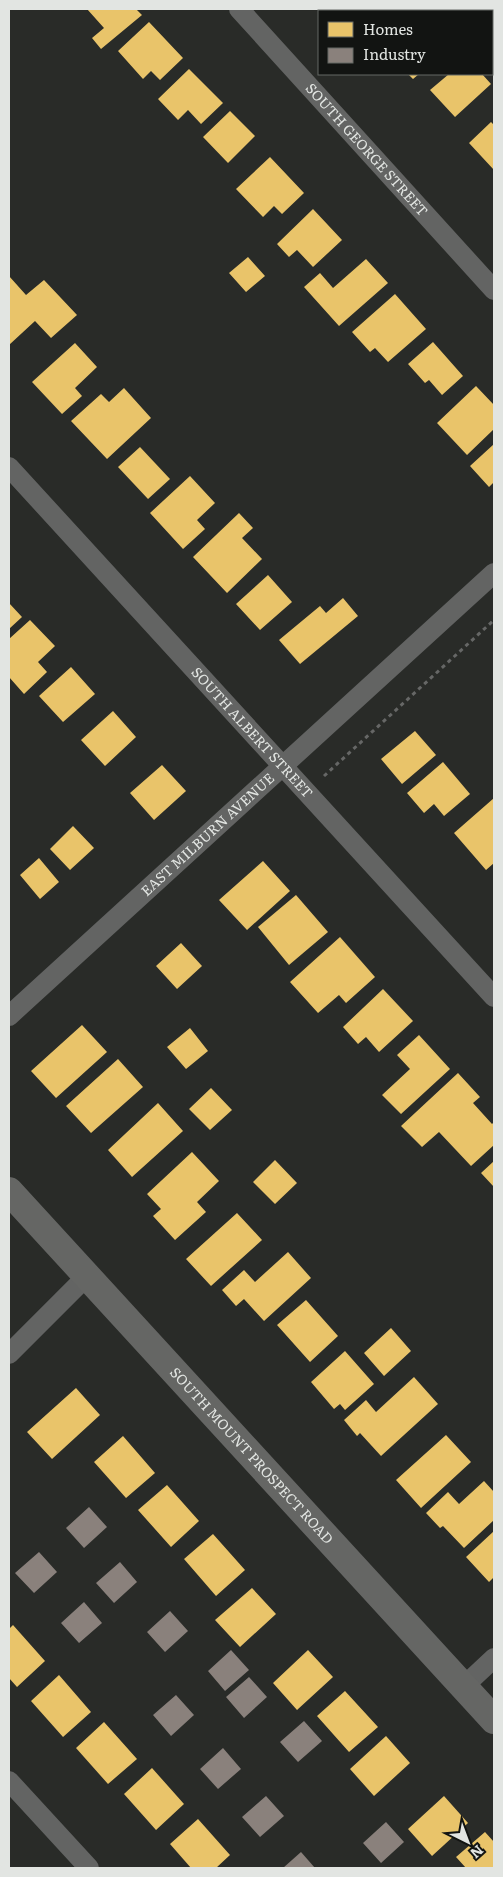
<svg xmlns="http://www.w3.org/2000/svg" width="503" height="1877" font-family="Literata,serif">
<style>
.homes{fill:#e9c46a}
.industry{fill:#8a817c}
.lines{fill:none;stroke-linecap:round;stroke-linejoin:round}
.path{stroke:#666766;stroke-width:3;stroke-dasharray:4 4;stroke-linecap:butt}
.street{stroke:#636463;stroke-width:20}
.secondary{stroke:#656664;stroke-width:28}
.labels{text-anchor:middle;stroke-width:5;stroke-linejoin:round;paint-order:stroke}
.street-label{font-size:14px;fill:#e2e5e2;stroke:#121412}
</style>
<rect width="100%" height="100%" fill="#292b28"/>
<path class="homes" d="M87 9H136L142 15 101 49 92 38 104 28Z
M342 9H397L395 11H345Z
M468 9H490L494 14V23L492 25V11H465Z
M149 22 183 58 160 80 151 71 143 79 118 51Z
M189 69 223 103 201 124 188 110 178 120 158 99Z
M408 74H419L413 79Z
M449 74H482L491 84 455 117 430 90Z
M230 111 255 136 228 163 203 137Z
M491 122 494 125V170L469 143Z
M270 157 304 193 282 214 274 206 263 217 236 189Z
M313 209 342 240 313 267 297 250 289 257 277 244Z
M248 257 265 276 246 292 229 273Z
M366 259 388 283 339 326 304 287 320 273 333 288Z
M9 276 26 295 44 280 77 315 51 338 35 321 9 345Z
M395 294 426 329 388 362 375 348 370 352 352 332Z
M433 342 463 376 442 395 429 380 425 383 408 364Z
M75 343 97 367 75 388 82 396 62 414 32 382Z
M476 386 494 405V429L467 455 437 423Z
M124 388 151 418 107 459 71 421 101 394 109 402Z
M494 444V482L489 487 470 466Z
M140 447 170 479 148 499 118 467Z
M190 476 215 503 197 520 205 529 183 549 150 513Z
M239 513 253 528 242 538 262 559 227 593 193 557Z
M268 575 292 602 260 630 236 604Z
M343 598 358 616 300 664 279 640 320 606 326 613Z
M9 603 22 617 9 629Z
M30 620 55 646 38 662 47 672 24 694 9 677V639Z
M71 667 95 694 63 722 39 696Z
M113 711 136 737 105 766 81 740Z
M415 731 436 755 402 784 381 759Z
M443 762 470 794 444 816 434 804 424 813 407 793Z
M162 765 186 791 154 820 130 793Z
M494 798V863L486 870 454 833Z
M73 826 94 848 70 870 50 849Z
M39 858 59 882 40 899 20 875Z
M263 861 290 891 247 930 219 900Z
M296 895 328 932 289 965 258 927Z
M340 937 375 977 346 1003 339 995 318 1013 290 982Z
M181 943 202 966 177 989 156 966Z
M383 989 413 1021 379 1052 366 1037 358 1044 343 1027Z
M82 1025 107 1052 56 1098 31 1071Z
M190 1028 208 1051 186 1069 167 1047Z
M419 1035 450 1069 401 1114 382 1095 410 1069 397 1055Z
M118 1059 143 1087 91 1133 66 1106Z
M458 1073 480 1097 473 1103 492 1124 494 1122V1145L471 1166 439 1132 422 1147 401 1126Z
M211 1088 232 1110 210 1130 189 1109Z
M158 1103 183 1131 132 1177 108 1150Z
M192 1152 219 1181 197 1202 206 1212 175 1240 153 1216 161 1209 147 1194Z
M275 1160 297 1183 275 1204 253 1182Z
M494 1161V1187L481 1173Z
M237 1213 262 1240 211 1286 186 1259Z
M288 1252 311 1278 264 1321 244 1299 236 1306 222 1290 244 1270 255 1282Z
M306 1300 338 1336 310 1362 277 1325Z
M391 1328 411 1351 384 1376 364 1353Z
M345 1351 374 1384 345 1410 340 1404 334 1409 311 1382Z
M414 1377 438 1404 381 1456 360 1433 357 1436 344 1420 366 1400 376 1412Z
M76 1388 100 1415 52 1459 27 1432Z
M446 1435 471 1462 421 1508 396 1480Z
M123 1436 155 1473 126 1498 94 1462Z
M484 1481 494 1492V1520L464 1548 443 1526 440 1528 426 1513 448 1492 459 1504Z
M167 1485 199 1521 171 1547 138 1510Z
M494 1531V1577L489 1582 466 1557Z
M213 1534 245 1570 216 1596 184 1559Z
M252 1588 276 1614 240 1647 215 1620Z
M13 1625 45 1661 17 1687 9 1678V1629Z
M308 1650 333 1677 297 1710 273 1683Z
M59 1675 91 1712 63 1737 31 1701Z
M345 1691 378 1727 349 1752 317 1716Z
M104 1722 137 1759 108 1784 76 1748Z
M386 1736 410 1763 374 1796 350 1769Z
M152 1768 184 1804 156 1830 124 1794Z
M444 1796 468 1823 432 1856 408 1829Z
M198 1819 230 1855 216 1868H191L170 1844Z
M485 1832 494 1842V1868H466L456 1857Z"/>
<path class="industry" d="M89 1507 107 1527 84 1548 66 1528Z
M39 1552 57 1572 34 1593 15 1573Z
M120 1562 137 1582 114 1603 96 1583Z
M84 1602 102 1623 79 1643 61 1623Z
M170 1611 188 1631 165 1652 147 1632Z
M231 1650 249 1670 225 1691 208 1671Z
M249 1677 267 1697 244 1718 226 1697Z
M176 1695 194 1715 171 1736 153 1715Z
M304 1721 322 1741 298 1762 280 1742Z
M223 1748 241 1769 218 1789 200 1769Z
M266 1796 284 1816 260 1837 242 1817Z
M386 1822 404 1842 381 1863 363 1843Z
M301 1852 315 1868H283Z"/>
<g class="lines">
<path class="path" d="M324 776 494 620"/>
<g class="street">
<path id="s1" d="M239 9 494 290"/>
<path id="s2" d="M9 467 494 997"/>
<path id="s3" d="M9 1016 494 573"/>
<path d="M9 1354 87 1276"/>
<path d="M463 1687 494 1658"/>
<path d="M9 1781 89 1868"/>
</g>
<path class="secondary" id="s4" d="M9 1191 494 1720"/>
</g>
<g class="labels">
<g class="street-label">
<text dy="5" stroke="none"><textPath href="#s1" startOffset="190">SOUTH GEORGE STREET</textPath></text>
<text dy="5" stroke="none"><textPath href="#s2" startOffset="360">SOUTH ALBERT STREET</textPath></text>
<text dy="5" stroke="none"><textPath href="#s3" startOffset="269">EAST MILBURN AVENUE</textPath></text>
<text dy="5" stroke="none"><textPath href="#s4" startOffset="359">SOUTH MOUNT PROSPECT ROAD</textPath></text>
</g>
</g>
<rect width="503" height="1877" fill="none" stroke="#e2e5e2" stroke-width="20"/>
<rect x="318" y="10" width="175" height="65" fill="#121412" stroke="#656865"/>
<rect x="328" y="22" width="25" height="15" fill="#e9c46a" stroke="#656865"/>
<text x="363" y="35" font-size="15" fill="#e2e5e2">Homes</text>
<rect x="328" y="48" width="25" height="15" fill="#8a817c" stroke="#656865"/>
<text x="363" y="60" font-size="15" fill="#e2e5e2">Industry</text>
<g transform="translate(468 1842) rotate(138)" stroke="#121412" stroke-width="4" paint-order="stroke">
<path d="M0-4L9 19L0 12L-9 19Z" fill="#e2e5e2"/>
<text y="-8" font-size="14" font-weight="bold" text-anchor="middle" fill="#e2e5e2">N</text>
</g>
</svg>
